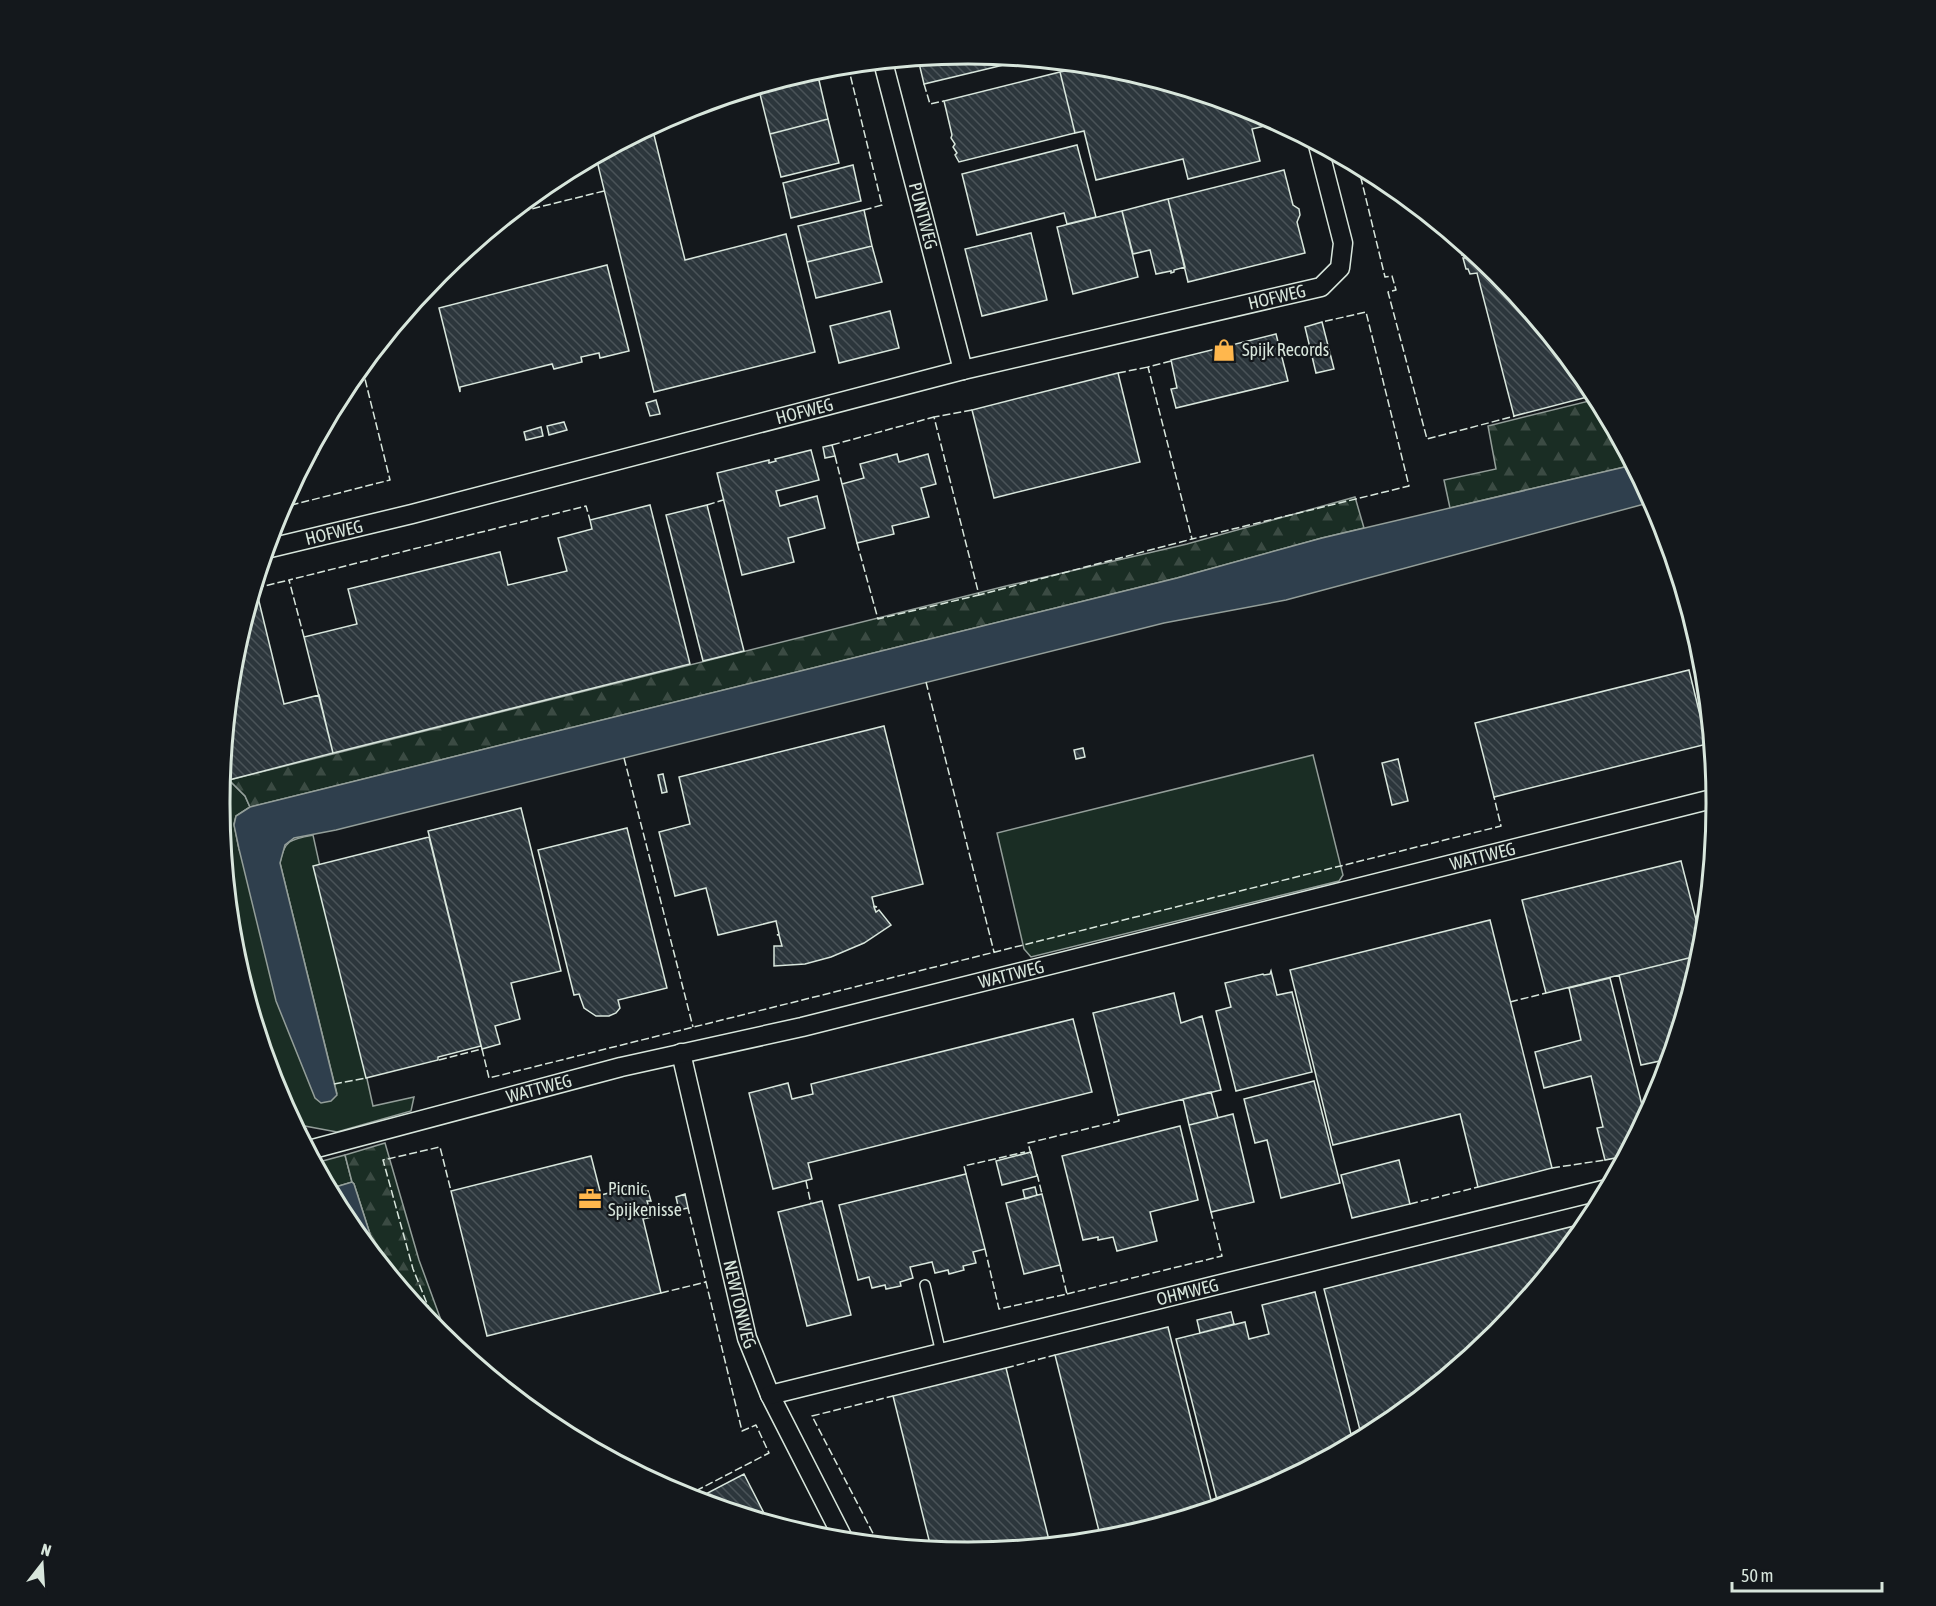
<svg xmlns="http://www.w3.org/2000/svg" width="1936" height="1606" font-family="'Asap Condensed',sans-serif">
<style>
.green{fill:#1a2d24;stroke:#939e99;stroke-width:1.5}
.forest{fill:url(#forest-firs);stroke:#939e99;stroke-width:1.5}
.water{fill:#2f3f4d;stroke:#939e99;stroke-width:1.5}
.building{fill:url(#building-back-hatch);stroke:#d8e6dc;stroke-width:1.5}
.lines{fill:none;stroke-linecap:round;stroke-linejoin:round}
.service-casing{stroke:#d8e6dc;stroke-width:12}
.minor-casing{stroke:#d8e6dc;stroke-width:21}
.path{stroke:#9da8a2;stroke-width:4;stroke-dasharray:4.5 3;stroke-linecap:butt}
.service{stroke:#14181c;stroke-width:9}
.minor{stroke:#14181c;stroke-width:18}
.fence{stroke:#d8e6dc;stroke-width:1.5;stroke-dasharray:8 3;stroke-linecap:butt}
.labels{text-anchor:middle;stroke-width:4.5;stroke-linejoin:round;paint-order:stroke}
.street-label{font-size:18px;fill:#d8e6dc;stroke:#14181c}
.poi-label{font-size:18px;fill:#d8e6dc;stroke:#14181c;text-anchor:start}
.rim{fill:none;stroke:#d8e6dc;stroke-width:3}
</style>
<defs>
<pattern id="forest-firs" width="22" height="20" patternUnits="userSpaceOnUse" patternTransform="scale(1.5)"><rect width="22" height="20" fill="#1a2d24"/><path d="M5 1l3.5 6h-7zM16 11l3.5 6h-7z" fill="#3b4b43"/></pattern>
<pattern id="building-back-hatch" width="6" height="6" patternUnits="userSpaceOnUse" patternTransform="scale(1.5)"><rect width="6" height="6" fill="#2c363c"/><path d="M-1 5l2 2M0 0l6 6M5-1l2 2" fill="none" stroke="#4a5358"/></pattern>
</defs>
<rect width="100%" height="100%" fill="#14181c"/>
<path class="green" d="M1313 755 1343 875 1339 881 1031 957 1024 949 997 833Z
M229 780 245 796 250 807 236 816 234 824 239 849 337 1094 280 863C284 840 291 839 313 835L373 1106 414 1097 411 1111 337 1132 294 1124 276 1089 270 1069 226 871 219 803 221 782Z
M345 1155 352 1182 329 1189 315 1163Z"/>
<path class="forest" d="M1597 399 1633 465 1450 508 1444 480 1496 469 1488 426Z
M1355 497 1364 528 1322 538 1177 578 250 807 245 796 229 780 1006 586 1187 544Z
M385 1143 419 1260 449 1342 438 1332 378 1259 354 1184 352 1182 345 1155Z"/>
<path class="water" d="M1633 465 1652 502 1286 600 1164 623 336 830 294 838 285 845 280 863 337 1095 331 1101 321 1103 315 1098 276 1001 239 849 234 825 236 816 250 807 1177 578 1322 538Z
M352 1182 354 1184 378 1259 345 1219 329 1189Z"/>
<path class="building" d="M968 54 1010 58 1012 63 924 84 918 59Z
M1085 66 1114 68 1255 111 1272 120 1273 124 1252 129 1260 161 1188 179 1183 159 1096 180 1084 131 1075 133 1060 72Z
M1060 72 1075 133 959 162 955 155 957 153 953 147 955 144 951 138 952 135 944 101Z
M818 76 828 119 770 134 759 90Z
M828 119 839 163 781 177 770 134Z
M652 127 685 260 786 234 815 352 654 392 596 157Z
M1077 145 1096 217 1067 224 1064 213 977 235 962 174Z
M853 165 861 201 791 218 783 183Z
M1284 170 1293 205 1299 209 1300 215 1297 222 1305 253 1188 282 1168 199Z
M1168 199 1185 267 1174 270V272L1171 273V271L1156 274 1150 250 1133 254 1122 211Z
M864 210 872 246 807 262 798 226Z
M1122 211 1138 277 1073 294 1057 227Z
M1031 233 1047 300 982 316 965 249Z
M1462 244 1498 274 1591 387 1595 395 1514 416 1477 273 1470 274 1468 269H1466L1463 258H1465V254L1462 255 1460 245Z
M872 246 882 282 816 298 807 262Z
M607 265 629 351 600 358 599 353 581 357 582 362 554 369 552 364 460 387V392L439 308Z
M890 311 899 348 839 363 830 326Z
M1322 322 1334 369 1316 373 1305 327Z
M1276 334 1288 381 1176 408 1171 389 1177 388 1171 360Z
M1118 373 1140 462 994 498 972 410Z
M656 400 660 414 650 416 646 403Z
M564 422 567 430 549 435 547 426Z
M541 427 543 436 526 440 524 432Z
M315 443 318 454 308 456Z
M832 445 835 456 825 458 823 447Z
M811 450 819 480 776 491 780 506 817 496 825 528 788 538 794 562 742 575 717 473 769 460V463L776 461 775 459Z
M897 454 899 462 928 454 936 484 921 488 929 517 892 526 894 534 857 543 842 484 864 478 860 464Z
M650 505 690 664 333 753 304 637 357 624 348 589 500 552 508 585 567 571 558 538 592 529 590 520Z
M707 505 744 651 703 661 666 515Z
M254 588 256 589 284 704 319 695 333 753 221 782 233 657Z
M1689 670 1707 744 1494 797 1475 723Z
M884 726 923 884 872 897 874 906 877 907H874L876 912 879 910 891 925 864 943 831 957 805 964 774 966V946H782L779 935H777L779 934 776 921 718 935 706 888 675 896 659 832 690 824 679 777Z
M1083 748 1085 757 1076 759 1074 750Z
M1398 759 1408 801 1392 805 1382 763Z
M663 774 667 792 662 793 658 775Z
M521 808 561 971 511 983 520 1019 495 1026 500 1044 482 1049 428 831Z
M627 828 667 988 618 1000 620 1008 616 1013 609 1016H596L584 1008 579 994 574 995 538 850Z
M429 837 481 1046 438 1057V1060L366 1078 313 866Z
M1681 861 1703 947 1701 955 1546 993 1522 900Z
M1490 920 1552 1168 1478 1187 1460 1114 1333 1145 1290 970Z
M1701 955 1669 1059 1641 1065 1619 975Z
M1271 971 1277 995 1292 992 1312 1072 1236 1091 1216 1011 1231 1007 1225 983 1263 974 1264 975 1270 974Z
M1610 978 1645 1117 1625 1156 1605 1160 1597 1128 1603 1127 1591 1076 1544 1088 1535 1052 1581 1040 1569 988Z
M1174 993 1181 1023 1202 1016 1221 1090 1118 1115 1093 1013Z
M1073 1019 1092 1092 808 1163 812 1179 773 1189 749 1093 788 1083 792 1099 813 1094 811 1084Z
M1314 1081 1340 1183 1281 1198 1267 1140 1255 1143 1244 1099Z
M1211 1092 1218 1118 1189 1125 1183 1099Z
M1233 1114 1254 1202 1211 1212 1189 1125Z
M1180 1126 1198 1200 1150 1212 1157 1241 1117 1251 1113 1237 1098 1240V1237L1083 1240 1062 1156Z
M1031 1152 1037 1176 1002 1185 996 1161Z
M591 1156 601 1195 643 1184 645 1192 648 1191 651 1201H647L652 1217 643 1219 661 1293 487 1336 451 1191Z
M1399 1160 1410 1204 1352 1218 1341 1175Z
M966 1174 985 1249 973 1252 976 1263 963 1266 964 1270 949 1274 948 1270 935 1273 932 1262 910 1267 913 1278 900 1282 901 1286 886 1289 885 1285 872 1288 869 1277 858 1280 839 1205Z
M1035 1187 1037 1195 1025 1199 1023 1190Z
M685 1194 688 1208 679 1210 676 1197Z
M1042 1194 1060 1265 1024 1274 1006 1203Z
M822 1201 851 1315 807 1326 778 1212Z
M1582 1224 1583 1228 1497 1333 1384 1426 1362 1438 1324 1289Z
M1315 1292 1353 1442 1254 1495 1233 1502 1231 1496 1217 1500 1176 1339 1245 1322 1249 1339 1269 1334 1262 1305Z
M1231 1312 1234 1324 1200 1333 1197 1320Z
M1168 1327 1213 1508 1114 1538 1101 1539 1055 1355Z
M1006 1368 1050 1544 968 1552 931 1548 893 1396Z
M744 1474 768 1521 696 1499Z"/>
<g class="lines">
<g class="service-casing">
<path id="service" d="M925 1285 941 1353"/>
</g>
<g class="minor-casing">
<g id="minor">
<path id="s1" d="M883 62 963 370"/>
<path id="s2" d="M266 549 412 514 963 370 1321 287 1340 268 1343 243 1318 145"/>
<path id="s3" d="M681 1053 747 1338 770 1395 844 1540"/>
<path id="s4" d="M309 1150 621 1067 802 1027 1716 798"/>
<path id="s5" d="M770 1395 1607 1189"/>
</g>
</g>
<path class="path" d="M297 1129 307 1130"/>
<use href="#service" class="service"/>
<use href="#minor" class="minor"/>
<path class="fence" d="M1058 63 1060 72
M848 66 882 205 864 210
M924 84 930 104 944 101
M1358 166 1385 277 1392 276 1396 290 1388 292 1427 439 1515 416
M511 214 604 191
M1171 361 1148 367 1192 539 1409 486 1366 312 1322 322
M1118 373 1148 367
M972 410 934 417 979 595 1192 539
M832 445 934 417
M835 456 842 484
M707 505 723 500
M280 508 390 480 362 367
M1665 531 1690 631 1694 630
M857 543 878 619 979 595
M256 588 289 580
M304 637 289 580 586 506 590 520
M926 682 994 952
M624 758 693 1027
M1510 1002 1546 993
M439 1060 482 1049 489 1078 1501 826 1494 797
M334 1084 366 1078
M1031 1154 1028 1143 1119 1121 1118 1115
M1552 1168 1605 1160
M966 1174 964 1166 1025 1152
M1037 1174 1042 1194
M806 1181 811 1204
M1410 1204 1478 1187
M985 1249 999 1309 1067 1294 1060 1265
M661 1293 706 1282
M1067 1294 1222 1256 1211 1212
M439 1333 413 1269 383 1160 440 1147 451 1191
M1006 1368 1055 1355
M686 1496 769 1453 756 1425 742 1431 688 1208
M878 1543 812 1416 893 1396"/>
</g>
<defs>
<g id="shop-bare" transform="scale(1.8)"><path d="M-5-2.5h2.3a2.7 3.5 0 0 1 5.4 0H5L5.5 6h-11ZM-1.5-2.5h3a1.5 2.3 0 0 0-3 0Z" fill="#ffb74d" stroke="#14181c" stroke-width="2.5" paint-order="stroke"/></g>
<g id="office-bare" transform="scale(1.8)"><path d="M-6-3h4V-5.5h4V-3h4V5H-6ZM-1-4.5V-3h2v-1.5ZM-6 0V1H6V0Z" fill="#ffb74d" stroke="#14181c" stroke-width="2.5" paint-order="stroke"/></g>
</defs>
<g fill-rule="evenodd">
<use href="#shop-bare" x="1224" y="350"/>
<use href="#office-bare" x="590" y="1199"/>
</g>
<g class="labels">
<g class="street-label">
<text dy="6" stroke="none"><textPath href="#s1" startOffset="159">PUNTWEG</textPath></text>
<text dy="6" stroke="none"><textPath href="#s2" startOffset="1042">HOFWEG</textPath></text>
<text dy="6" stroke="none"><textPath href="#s2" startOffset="556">HOFWEG</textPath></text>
<text dy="6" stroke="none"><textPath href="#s2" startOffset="70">HOFWEG</textPath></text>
<text dy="6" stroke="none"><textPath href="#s4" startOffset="1210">WATTWEG</textPath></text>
<text dy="6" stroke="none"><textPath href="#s4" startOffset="724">WATTWEG</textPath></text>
<text dy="6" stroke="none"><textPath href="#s4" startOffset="238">WATTWEG</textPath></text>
<text dy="6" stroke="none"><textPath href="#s5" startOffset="430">OHMWEG</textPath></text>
<text dy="6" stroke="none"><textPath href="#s3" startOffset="258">NEWTONWEG</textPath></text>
</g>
<g class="poi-label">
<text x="1242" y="356">Spijk Records</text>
<text x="608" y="1195">Picnic<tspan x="608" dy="21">Spijkenisse</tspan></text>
</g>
</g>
<path d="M0 0H1936V1606H0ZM968 64H968A738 738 0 0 1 1706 802V804A738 738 0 0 1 968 1542H968A738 738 0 0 1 230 804V802A738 738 0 0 1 968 64Z" fill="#14181c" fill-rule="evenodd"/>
<path class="rim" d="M968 64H968A738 738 0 0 1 1706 802V804A738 738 0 0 1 968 1542H968A738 738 0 0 1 230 804V802A738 738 0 0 1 968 64Z"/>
<g transform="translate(42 1564) rotate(17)" stroke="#14181c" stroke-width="4.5" paint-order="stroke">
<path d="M0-4.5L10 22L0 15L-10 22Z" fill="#d8e6dc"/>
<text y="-9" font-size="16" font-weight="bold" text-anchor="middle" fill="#d8e6dc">N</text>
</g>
<path d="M1732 1582v9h150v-9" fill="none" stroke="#d8e6dc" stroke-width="3"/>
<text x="1741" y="1582" font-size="18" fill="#d8e6dc" stroke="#14181c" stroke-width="4.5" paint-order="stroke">50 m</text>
</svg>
